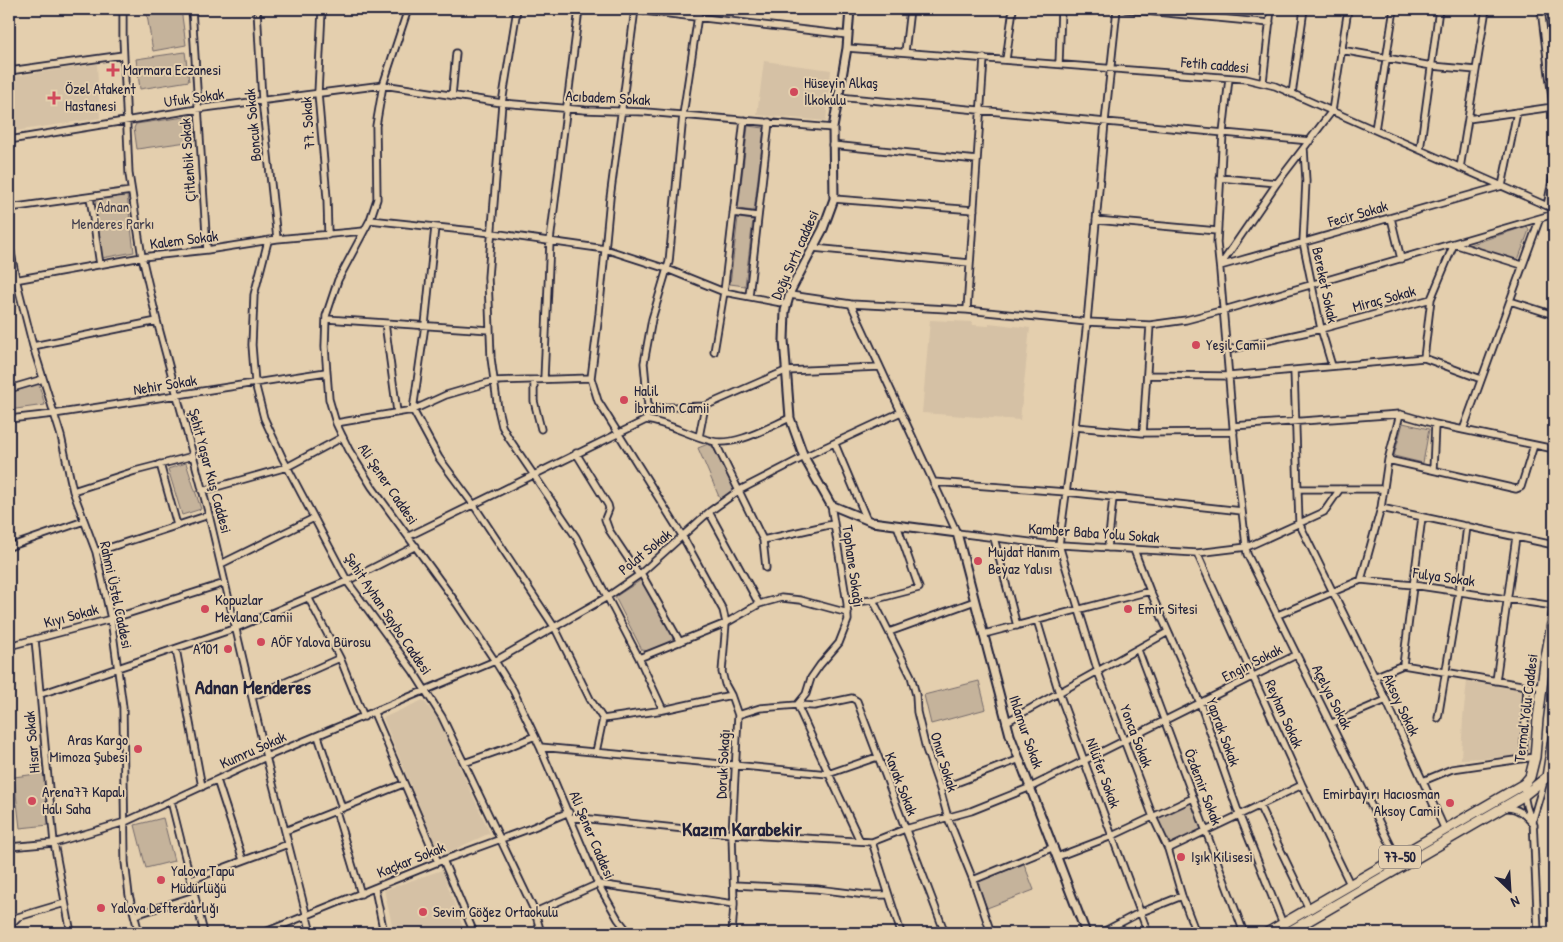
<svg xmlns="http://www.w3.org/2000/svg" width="1563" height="942" font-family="'Patrick Hand',sans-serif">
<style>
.built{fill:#d5c1a5}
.green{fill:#c5b39b;stroke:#746a6b}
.water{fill:#9d8f84;stroke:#6c6367}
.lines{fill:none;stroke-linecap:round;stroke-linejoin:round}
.minor-casing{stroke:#22223b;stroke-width:9}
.tertiary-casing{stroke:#22223b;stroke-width:11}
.primary-casing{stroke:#22223b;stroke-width:12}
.minor{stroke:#e4cfae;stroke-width:5.5}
.tertiary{stroke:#e4cfae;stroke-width:7}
.primary{stroke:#e4cfae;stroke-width:9}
.poi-dot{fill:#d1495b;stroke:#e4cfae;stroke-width:2}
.labels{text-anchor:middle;stroke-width:4;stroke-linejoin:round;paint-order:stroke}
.shield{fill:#e4cfae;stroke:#5c565e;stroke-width:1}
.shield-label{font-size:14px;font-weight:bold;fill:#22223b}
.street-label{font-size:15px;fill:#22223b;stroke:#e4cfae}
.poi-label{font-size:15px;fill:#22223b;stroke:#e4cfae;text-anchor:start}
.park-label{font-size:15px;fill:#433f4e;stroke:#e4cfae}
.district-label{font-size:20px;font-weight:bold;fill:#22223b;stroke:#e4cfae}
</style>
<rect width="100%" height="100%" fill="#e4cfae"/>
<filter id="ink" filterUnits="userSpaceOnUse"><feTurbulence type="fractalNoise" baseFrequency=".02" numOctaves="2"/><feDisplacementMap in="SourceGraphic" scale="10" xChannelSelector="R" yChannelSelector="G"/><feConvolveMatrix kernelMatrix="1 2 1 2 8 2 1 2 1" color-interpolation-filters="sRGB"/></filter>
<g filter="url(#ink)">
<path class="built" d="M764 61 831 70 826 121 757 115Z
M97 64 100 118 9 132V77Z
M930 320 972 322 973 325 989 326V323L1030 328 1020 420 922 413Z
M1467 681 1523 690 1518 757 1461 759 1463 718Z
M423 700 437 717 490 833 440 856 383 718Z
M442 870 465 933H394L384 890Z"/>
<path class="green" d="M146 9H181L186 45 153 51Z
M185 52 189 81 140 89 136 59Z
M192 116 194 141 137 149 134 128 136 124Z
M748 126 764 128 754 211 738 209Z
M127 195 134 252 102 258 93 200Z
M738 218 753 220 745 286 730 284Z
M1527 226 1529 230 1518 260 1466 246Z
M38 382 45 405 9 410V390Z
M1403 423 1429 429 1423 463 1394 456Z
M708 444 713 447 734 489 720 499 698 448Z
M186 463 201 509 182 515 168 469Z
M641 580 673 636 672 641 649 651 642 650 615 597Z
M979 681 986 709 931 724 924 695Z
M44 773 49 825 20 828 14 777Z
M1191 800 1203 831 1169 847 1156 817Z
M163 818 174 861 146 868 135 825Z
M1024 864 1034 890 987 908 977 882Z"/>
<path class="water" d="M9 762 15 836 14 852 9 862Z"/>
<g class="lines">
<g class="minor-casing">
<path id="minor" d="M123 9V37L129 174 142 257 157 321 209 515 266 757 311 933
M192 9 207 250
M257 9 262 100 277 239
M322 9 318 93 327 198 328 235
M408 9 383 85 376 126 377 199 370 220 338 280 326 316 325 347 329 399 336 423 349 450 372 487 457 604 495 661 513 690 540 747 598 884 618 919 629 933
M517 9 502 103 488 277 491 358 498 409 502 426 508 437 576 537 639 658 663 710
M627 9 848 35
M635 9 610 198 599 314 591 378 598 401 683 537 723 610 726 623 722 672 725 684 731 695 738 715 732 834 734 904 732 933
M1117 9 1105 122 1087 322 1075 427 1059 545 1098 672 1153 817 1168 849 1182 896 1196 933
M1125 9 1270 23
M1541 9 1554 115
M847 48 1246 79 1275 86 1554 209
M1341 50 1432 66 1476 70
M905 52 910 9
M1006 60 1013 9
M1059 64 1061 9
M9 71 123 55
M1229 78 1223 133 1217 243 1220 271 1235 450 1247 554 1397 858
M1263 82 1271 9
M1292 94 1304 9
M452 96 456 53
M838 97 1310 141
M1468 119 1553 107
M1375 130 1394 9
M9 140 204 108 383 85 502 103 585 110 646 112 833 128
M832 145 977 160
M1304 148 1306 181 1303 242 1321 329 1332 366
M1420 150 1439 9
M1460 168 1486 9
M1220 178 1277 183
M90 197 100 265
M834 199 974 210
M1547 206 1554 171
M9 208 131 191
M733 213 757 216
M1391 218 1401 259
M370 220 492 233 605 249 667 269 724 292 787 304
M1096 220 1217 231
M435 227 425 325 413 410 439 458 473 504 555 628 590 699 603 719 596 752
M268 241 254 295 252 345 255 383 264 418 283 459 349 584 413 671 442 717 535 912 541 933
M9 242 16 279 33 346 61 436 73 491 96 552 111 619 123 707 125 862 129 895 139 933
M813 248 970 263
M1220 266 1502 186 1517 112
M1220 266 1277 183 1332 111 1348 9
M9 281 142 257 207 250 277 239 364 231
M790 295 851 304 967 310 1087 322 1150 325 1186 320 1224 310 1554 214
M749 296 769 122
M1510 301 1554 315
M851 304 957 533 1045 544 1197 553 1247 547 1324 512 1340 489
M967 310 984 58
M326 319 490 330
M385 323 397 412
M33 346 157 321
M1227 350 1321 329 1431 299
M714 352 724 292 744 120
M1424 358 1481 379
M1294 370 1299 523 1386 700 1445 830
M1147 375 1229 376 1424 358 1431 299 1454 244 1522 265
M544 379 550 241 579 9
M534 380V401L541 429
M9 389 43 379
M648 408 705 406 785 371 880 367
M9 419 54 414 326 372
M646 420 648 406 644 363 652 319 669 262 683 115 699 9
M336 423 413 410 446 395 494 381 591 378
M1233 426 1400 414 1435 424 1554 449
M1075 427 1143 433 1234 432
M1463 430 1540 218
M1143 433 1150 325
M699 437 705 406
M715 442 763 540 766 568
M835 444 867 520
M576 453 608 505 609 509 605 519 609 530 639 575
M1388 460 1516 489 1521 487 1534 445
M160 464 177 525
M1433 470 1435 424
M933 482 1066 492 1242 511
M1298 489H1384
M73 491 135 471 193 456
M202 491 287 467 343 437
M1381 508 1554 545
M709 512 759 604
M409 536 646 420C669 423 690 436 712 441 735 447 769 427 790 418
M994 538 1017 626
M763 540 833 524
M9 547 84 521
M1108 548 1113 497
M1134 550 1150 591 1200 703 1239 814 1283 924
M96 552 209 515
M1197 553 1302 785 1350 884
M221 564 314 518
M641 573 680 642
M1361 580 1381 508 1388 460 1400 414
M308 597 340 658 364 717
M873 600 911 676 916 695 917 712 926 749 940 789 948 818 973 880 991 933
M847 603 873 600 919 588 897 525
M1278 615 1361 580 1413 585 1554 606
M1037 620 1059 693 1148 933
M889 632 975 601
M984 634 1150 591
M35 639 54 843 71 933
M9 646 111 619 225 583
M176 649 202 787
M1138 650 1244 933
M639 658 726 623 759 604 781 598 800 600 848 613
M1403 665 1422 517
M1374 677 1403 665 1527 686H1542
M1496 681 1516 537
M41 694 236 628 347 581 416 546
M252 697 340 658
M374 713 438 862
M738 715 760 708 797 705 806 694 811 678 820 665 839 643 848 620 847 603 831 505
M1438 718 1459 592 1467 526
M603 719 663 710 731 695
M1006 722 1168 632
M1332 723 1386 700
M318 736 342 808
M540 747 828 774 877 757
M1523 759 1527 686
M464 763 501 750 535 736
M217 780 243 860
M1423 781 1452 769 1535 757
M940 789 1020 759
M171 801 204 933
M1259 805 1309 909
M1505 808C1519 807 1526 816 1534 825 1527 812 1523 800 1524 784
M336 811 361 894
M571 817 732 834 872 842 905 829 971 811 1031 787 1296 655
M285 831 403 784
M860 841 797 705 814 706 852 698 857 701 945 933
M872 842 901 933
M9 847 54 843 125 822 266 757 495 661 607 597 639 575 709 512 738 491 804 457 901 412
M1168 849 1302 785
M1057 857 1112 836 1193 798
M443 860 474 933
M191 880 288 844
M973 880 1054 847
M734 885 817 889 866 895H888
M375 889 384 933
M535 912 598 884 734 904
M135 915 195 896
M9 926 18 917 65 903
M263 933 438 862 531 828 569 812
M1101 933 1139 913 1182 896
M1538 933 1533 819 1543 785"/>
</g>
<g class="tertiary-casing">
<path id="tertiary" d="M850 9 847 48 833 128 834 199 823 229 791 290 785 311 784 340 790 418 804 457 831 505 872 522 957 533 1010 735 1086 933"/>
</g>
<g class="primary-casing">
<path id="primary" d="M1267 933 1524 784 1530 777 1535 757 1538 719 1545 663 1554 612
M1287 933 1523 796 1547 777 1554 733"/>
</g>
<use href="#minor" class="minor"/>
<use href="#tertiary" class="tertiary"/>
<use href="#primary" class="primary"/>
</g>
</g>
<g class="poi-dot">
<path d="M110.5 62.5h5v5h5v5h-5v5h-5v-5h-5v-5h5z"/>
<circle cx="794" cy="92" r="5"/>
<path d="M51.5 90.5h5v5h5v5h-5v5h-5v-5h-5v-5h5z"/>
<circle cx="1196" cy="345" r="5"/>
<circle cx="624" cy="400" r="5"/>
<circle cx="978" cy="561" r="5"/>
<circle cx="205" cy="609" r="5"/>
<circle cx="1128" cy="609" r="5"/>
<circle cx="261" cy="642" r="5"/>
<circle cx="228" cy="649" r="5"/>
<circle cx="138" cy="749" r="5"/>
<circle cx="32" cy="801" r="5"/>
<circle cx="1450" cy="803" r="5"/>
<circle cx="1181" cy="857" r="5"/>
<circle cx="161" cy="880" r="5"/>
<circle cx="101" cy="908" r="5"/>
<circle cx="423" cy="912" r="5"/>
</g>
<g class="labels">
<rect class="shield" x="1379" y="845.5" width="42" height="23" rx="4"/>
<g class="shield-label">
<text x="1400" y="862">77-50</text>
</g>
<g class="street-label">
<text transform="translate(1215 65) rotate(5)" y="5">Fetih caddesi</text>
<text transform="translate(194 98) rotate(-8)" y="5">Ufuk Sokak</text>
<text transform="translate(608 98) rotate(3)" y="5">Acıbadem Sokak</text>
<text transform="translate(308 123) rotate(-94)" y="5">77. Sokak</text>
<text transform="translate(253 125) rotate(-95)" y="5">Boncuk Sokak</text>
<text transform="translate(188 160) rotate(-94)" y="5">Çitlenbik Sokak</text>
<text transform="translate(1358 214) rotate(-16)" y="5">Fecir Sokak</text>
<text transform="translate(184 240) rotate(-7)" y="5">Kalem Sokak</text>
<text transform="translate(795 255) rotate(-66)" y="5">Doğu Sırtı caddesi</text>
<text transform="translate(1325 285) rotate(78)" y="5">Bereket Sokak</text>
<text transform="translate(1384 299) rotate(-15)" y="5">Miraç Sokak</text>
<text transform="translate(165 385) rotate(-9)" y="5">Nehir Sokak</text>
<text transform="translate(210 471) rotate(75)" y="5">Şehit Yaşar Kuş Caddesi</text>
<text transform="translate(388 484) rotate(56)" y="5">Ali Şener Caddesi</text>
<text transform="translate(1094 533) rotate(4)" y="5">Kamber Baba Yolu Sokak</text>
<text transform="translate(645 552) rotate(-39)" y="5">Polat Sokak</text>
<text transform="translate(853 566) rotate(82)" y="5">Tophane Sokağı</text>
<text transform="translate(1444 577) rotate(8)" y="5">Fulya Sokak</text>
<text transform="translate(116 595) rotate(78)" y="5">Rahmi Üstel Caddesi</text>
<text transform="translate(388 614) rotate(56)" y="5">Şehit Ayhan Saybo Caddesi</text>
<text transform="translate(71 616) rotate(-15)" y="5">Kıyı Sokak</text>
<text transform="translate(1252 663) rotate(-27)" y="5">Engin Sokak</text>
<text transform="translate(1332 697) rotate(63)" y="5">Açelya Sokak</text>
<text transform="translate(1401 705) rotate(65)" y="5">Aksoy Sokak</text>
<text transform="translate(1526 708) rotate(-83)" y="5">Termal Yolu Caddesi</text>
<text transform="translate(1284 714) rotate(66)" y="5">Reyhan Sokak</text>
<text transform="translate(1026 732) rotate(71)" y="5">Ihlamur Sokak</text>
<text transform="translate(1223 732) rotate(70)" y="5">Yaprak Sokak</text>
<text transform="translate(1136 736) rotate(69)" y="5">Yonca Sokak</text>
<text transform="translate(32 742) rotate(-95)" y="5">Hisar Sokak</text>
<text transform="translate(253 750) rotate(-24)" y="5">Kumru Sokak</text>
<text transform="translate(944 762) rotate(73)" y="5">Onur Sokak</text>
<text transform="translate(723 764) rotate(-87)" y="5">Doruk Sokağı</text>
<text transform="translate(1103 773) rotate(70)" y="5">Nilüfer Sokak</text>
<text transform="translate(901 784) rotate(69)" y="5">Kavak Sokak</text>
<text transform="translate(1203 787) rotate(69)" y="5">Özdemir Sokak</text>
<text transform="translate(592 835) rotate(67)" y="5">Ali Şener Caddesi</text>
<text transform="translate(411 860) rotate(-22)" y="5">Kaçkar Sokak</text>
</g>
<g class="poi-label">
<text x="123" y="75">Marmara Eczanesi</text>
<text x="804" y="88">Hüseyin Alkaş<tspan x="804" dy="17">İlkokulu</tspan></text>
<text x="65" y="94">Özel Atakent<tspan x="65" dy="17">Hastanesi</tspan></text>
<text x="1206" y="350">Yeşil Camii</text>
<text x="634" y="396">Halil<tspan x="634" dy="17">İbrahim Camii</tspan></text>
<text x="988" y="557">Mujdat Hanım<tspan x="988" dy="17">Beyaz Yalısı</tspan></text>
<text x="215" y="605">Kopuzlar<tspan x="215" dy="17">Mevlana Camii</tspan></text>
<text x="1138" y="614">Emir Sitesi</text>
<text x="271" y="647">AÖF Yalova Bürosu</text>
<text x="218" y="654" text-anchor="end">A101</text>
<text x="128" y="745" text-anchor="end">Aras Kargo<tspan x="128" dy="17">Mimoza Şubesi</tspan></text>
<text x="42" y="797">Arena77 Kapalı<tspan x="42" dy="17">Halı Saha</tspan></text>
<text x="1440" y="799" text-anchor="end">Emirbayırı Hacıosman<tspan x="1440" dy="17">Aksoy Camii</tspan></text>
<text x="1191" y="862">Işık Kilisesi</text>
<text x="171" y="876">Yalova Tapu<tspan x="171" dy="17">Müdürlüğü</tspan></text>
<text x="111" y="913">Yalova Defterdarlığı</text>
<text x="433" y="917">Sevim Göğez Ortaokulu</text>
</g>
<g class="park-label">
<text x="113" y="212">Adnan<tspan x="113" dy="17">Menderes Parkı</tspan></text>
</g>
<g class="district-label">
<text x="253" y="694">Adnan Menderes</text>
<text x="742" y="836">Kazım Karabekir</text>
</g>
</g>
<rect width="1563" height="942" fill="none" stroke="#e4cfae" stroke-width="30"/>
<rect x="15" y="15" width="1533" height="912" fill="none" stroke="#22223b" stroke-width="2" filter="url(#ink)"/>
<g transform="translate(1510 890) rotate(155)" stroke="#e4cfae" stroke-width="4" paint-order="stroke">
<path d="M0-4L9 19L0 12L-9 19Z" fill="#22223b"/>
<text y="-8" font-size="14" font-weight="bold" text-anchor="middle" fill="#22223b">N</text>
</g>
</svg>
